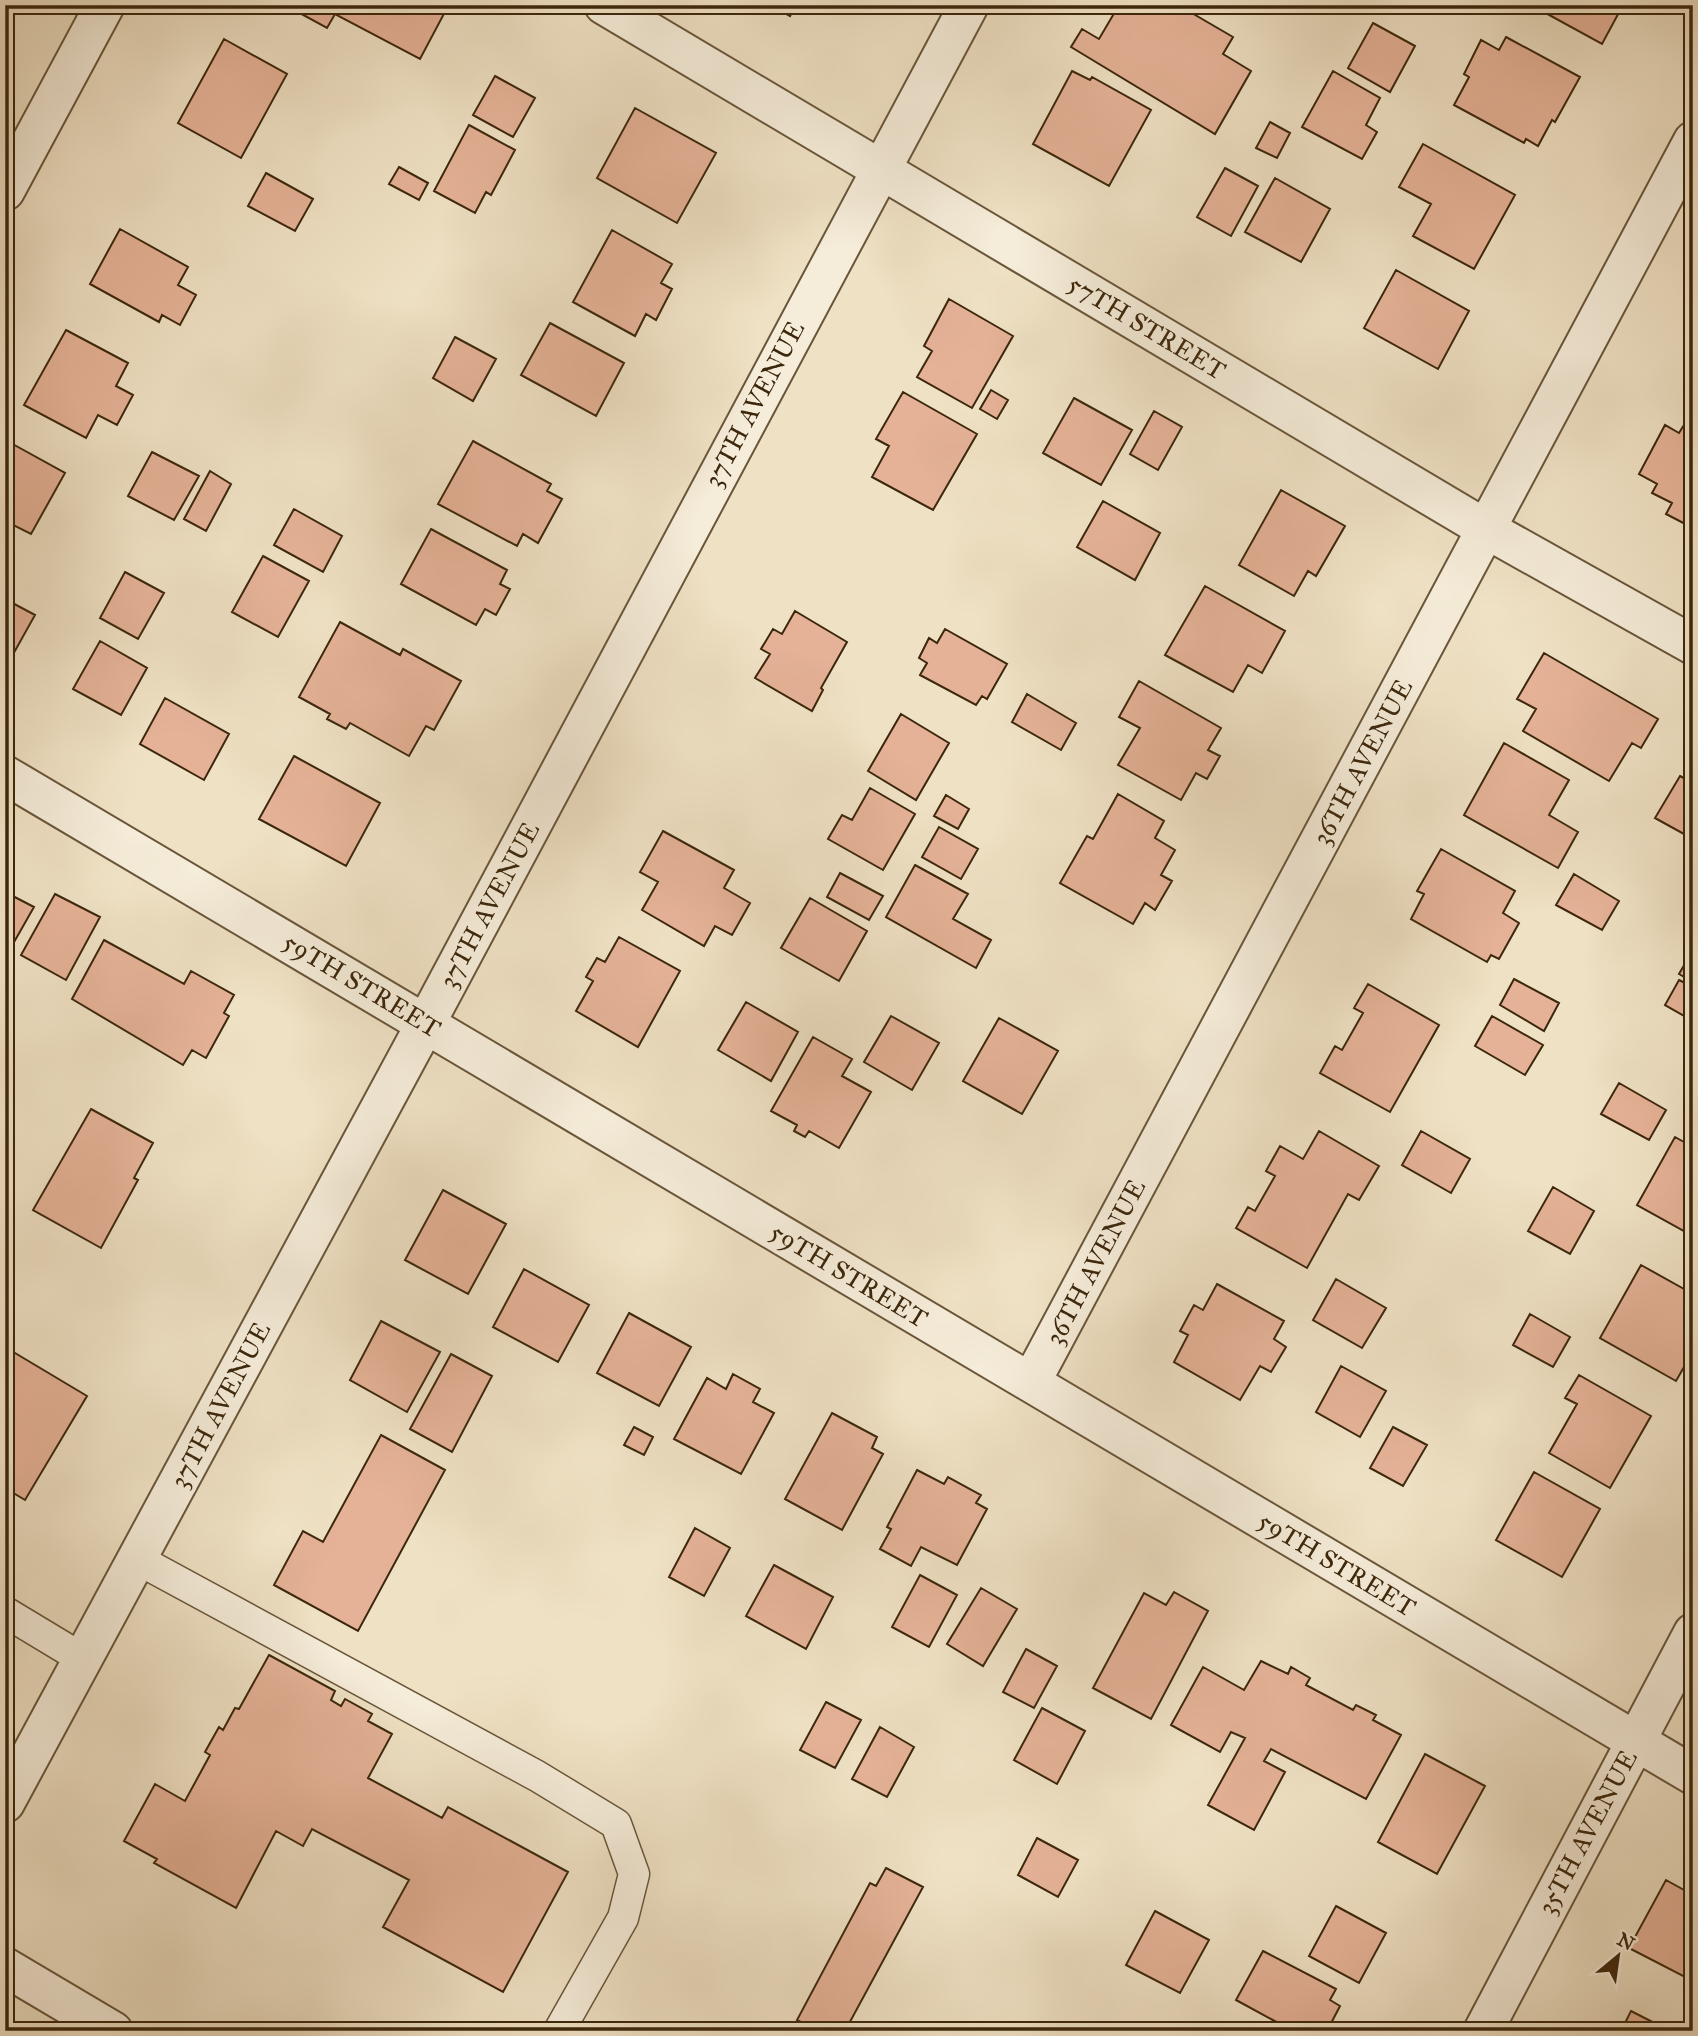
<svg xmlns="http://www.w3.org/2000/svg" width="1698" height="2036" font-family="'IM FELL Great Primer',serif">
<style>
.building{fill:#e5b297;stroke:#3c270c;stroke-width:2}
.lines{fill:none;stroke-linecap:round;stroke-linejoin:round}
.service-casing{stroke:#69563a;stroke-width:33}
.minor-casing{stroke:#69563a;stroke-width:42}
.tertiary-casing{stroke:#69563a;stroke-width:42}
.service{stroke:#f5ecd9;stroke-width:30}
.minor{stroke:#f5ecd9;stroke-width:38}
.tertiary{stroke:#f5ecd9;stroke-width:38}
.labels{text-anchor:middle;stroke-width:7;stroke-linejoin:round;paint-order:stroke}
.street-label{font-size:26px;fill:#3c270c;stroke:#f5ecd9}
</style>
<rect width="100%" height="100%" fill="#efe1c4"/>
<filter id="stains"><feTurbulence type="fractalNoise" baseFrequency=".00286" numOctaves="4"/><feColorMatrix values="0 0 0 0 .2 0 0 0 0 .09 0 0 0 0 .02 0 0 0 .5 -.17"/></filter>
<radialGradient id="worn" r=".72"><stop offset=".6" stop-color="#630" stop-opacity="0"/><stop offset="1" stop-color="#630" stop-opacity=".3"/></radialGradient>
<path class="building" d="M285 5H437L446 10 420 59 335 14 327 28Z
M771 5H796L790 16Z
M1119 5H1178L1233 37 1223 54 1251 71 1215 134 1071 47 1082 29 1099 39Z
M1531 5H1623L1602 44Z
M1373 23 1415 46 1390 92 1348 68Z
M1506 37 1580 77 1555 122 1552 120 1538 146 1526 139 1524 143 1454 105 1469 77 1464 74 1481 40 1499 50Z
M224 39 287 74 241 158 178 123Z
M1072 71 1090 80 1092 77 1151 110 1109 186 1033 144Z
M1333 71 1380 98 1366 125 1377 132 1362 159 1302 127Z
M495 76 535 98 513 137 473 115Z
M635 108 716 153 677 223 597 178Z
M1270 122 1290 133 1277 158 1256 148Z
M469 125 515 150 491 195 486 192 475 213 434 191Z
M1423 144 1515 195 1474 269 1413 236 1431 204 1399 187Z
M399 167 428 183 419 200 389 184Z
M1225 168 1258 186 1231 236 1197 217Z
M266 173 313 199 295 231 248 206Z
M1275 178 1330 209 1301 262 1245 232Z
M120 229 188 267 178 285 196 295 180 325 162 315 159 322 90 284Z
M612 230 672 264 661 283 672 289 656 320 646 314 635 336 573 302Z
M1396 270 1469 311 1438 369 1364 328Z
M949 299 1013 336 972 408 917 377 932 351 924 346Z
M550 323 624 363 596 416 521 375Z
M66 330 128 363 116 386 133 395 117 425 98 415 86 438 24 405Z
M455 337 496 359 473 401 433 378Z
M991 390 1008 400 997 419 980 409Z
M903 392 977 434 933 510 872 477 889 446 876 439Z
M1074 398 1132 430 1101 485 1043 453Z
M1154 411 1182 427 1158 470 1130 454Z
M1687 420 1693 423V528L1666 514 1672 503 1652 493 1657 484 1639 474 1665 425 1679 433Z
M473 441 551 484 547 491 562 499 538 543 523 534 517 546 438 504Z
M9 442 65 473 31 534 5 521V448Z
M152 452 199 476 174 520 128 496Z
M210 471 231 484 206 531 184 519Z
M1281 490 1345 526 1316 576 1308 571 1294 596 1239 565Z
M1103 501 1160 533 1135 580 1077 547Z
M294 509 342 536 323 572 274 545Z
M431 529 507 570 500 584 510 589 496 615 485 609 476 625 401 584Z
M263 556 309 581 278 637 232 612Z
M125 572 164 593 138 639 100 618Z
M1205 586 1285 631 1262 673 1248 665 1233 692 1165 655Z
M5 599 35 615 6 667H5Z
M795 611 847 642 821 688 823 690 812 711 755 678 770 654 761 649 773 629 782 634Z
M340 622 400 655 403 649 461 681 434 730 426 726 409 756 350 723 346 729 327 719 330 714 299 697Z
M945 629 1007 664 987 699 982 696 976 705 920 675 927 663 919 658 929 638 937 643Z
M100 641 147 668 121 715 73 689Z
M1544 653 1658 719 1641 748 1632 743 1609 781 1523 731 1536 709 1517 699Z
M1139 681 1221 728 1208 750 1220 756 1207 779 1196 773 1181 800 1118 765 1140 728 1119 717Z
M1027 694 1076 723 1061 750 1012 722Z
M165 698 229 734 204 780 140 744Z
M901 714 949 743 916 800 868 771Z
M1504 743 1569 780 1549 815 1578 832 1558 868 1464 815Z
M294 756 380 803 346 866 259 819Z
M1680 776 1693 783V839L1655 818Z
M870 788 915 814 883 870 828 839 842 815 852 820Z
M1118 794 1164 821 1155 838 1175 850 1161 875 1172 881 1155 910 1145 903 1133 924 1060 883 1087 836 1093 839Z
M946 795 969 809 958 829 934 816Z
M939 827 978 849 961 879 922 857Z
M663 831 734 870 724 888 750 903 732 935 715 926 704 946 642 910 658 882 640 872Z
M1441 849 1515 891 1503 913 1519 923 1499 959 1491 955 1487 962 1411 919 1424 894 1417 891Z
M915 865 968 894 953 919 991 940 976 968 886 917Z
M840 873 883 896 869 920 827 897Z
M1574 874 1619 901 1602 930 1556 905Z
M5 892 34 907 5 958Z
M55 894 100 917 66 980 21 955Z
M810 898 867 931 839 981 781 948Z
M619 937 680 971 638 1047 576 1011 593 981 586 977 597 958 605 962Z
M104 940 184 984 191 971 234 995 224 1013 229 1016 206 1058 192 1050 183 1065 72 999Z
M1693 950V982L1679 974Z
M1514 979 1559 1003 1544 1031 1500 1005Z
M1679 980 1693 987V1021L1665 1005Z
M1368 984 1439 1025 1390 1112 1320 1073 1335 1046 1342 1050 1363 1013 1354 1008Z
M746 1002 798 1032 771 1081 718 1050Z
M891 1016 939 1043 912 1090 864 1062Z
M1492 1016 1543 1045 1525 1075 1475 1046Z
M999 1018 1058 1051 1022 1114 963 1081Z
M813 1037 852 1059 842 1076 871 1092 839 1148 809 1131 805 1137 794 1131 797 1125 771 1111Z
M1619 1083 1666 1110 1649 1140 1601 1114Z
M91 1109 153 1143 134 1178 138 1180 101 1248 33 1210Z
M1319 1131 1379 1166 1359 1200 1348 1194 1307 1268 1236 1228 1248 1207 1255 1211 1275 1176 1266 1171 1280 1146 1303 1159Z
M1421 1131 1470 1159 1451 1193 1402 1165Z
M1675 1137 1693 1147V1236L1637 1205Z
M1553 1187 1594 1211 1570 1254 1528 1231Z
M443 1190 506 1224 468 1294 405 1260Z
M1641 1265 1693 1294V1363L1688 1360 1676 1381 1600 1338Z
M524 1269 589 1305 558 1362 493 1327Z
M1336 1279 1386 1308 1362 1348 1313 1320Z
M1217 1284 1284 1321 1274 1339 1286 1347 1271 1372 1260 1366 1240 1400 1174 1362 1188 1335 1180 1331 1194 1305 1203 1310Z
M629 1313 691 1347 659 1406 597 1373Z
M1530 1314 1570 1337 1553 1367 1513 1345Z
M381 1321 440 1352 407 1412 350 1380Z
M5 1347 87 1396 25 1500 5 1488Z
M451 1354 492 1376 452 1452 410 1429Z
M1341 1366 1386 1391 1360 1437 1316 1412Z
M733 1374 760 1389 753 1402 774 1413 741 1474 674 1439 707 1378 726 1389Z
M1579 1375 1651 1416 1610 1488 1549 1453 1577 1404 1565 1398Z
M832 1413 877 1437 872 1448 883 1454 842 1530 785 1499Z
M634 1427 653 1437 644 1455 624 1445Z
M1393 1427 1427 1445 1403 1486 1370 1468Z
M381 1435 445 1470 358 1631 274 1585 303 1531 323 1542Z
M917 1470 944 1484 948 1477 981 1495 976 1503 987 1509 957 1565 921 1547 911 1566 880 1549 891 1529 887 1527Z
M1534 1472 1600 1509 1562 1577 1496 1540Z
M695 1528 730 1548 704 1596 669 1577Z
M774 1565 833 1597 806 1649 746 1616Z
M920 1575 957 1595 929 1647 892 1627Z
M981 1588 1017 1609 983 1666 947 1644Z
M1174 1592 1208 1611 1151 1719 1093 1688 1144 1593 1166 1605Z
M1026 1649 1057 1666 1034 1708 1003 1692Z
M269 1655 335 1691 331 1700 341 1706 345 1699 372 1714 368 1721 392 1734 368 1778 442 1818 448 1807 568 1872 503 1992 383 1927 409 1880 312 1829 303 1846 276 1831 236 1908 154 1863 157 1859 124 1841 155 1784 185 1801 210 1755 205 1752 219 1727 223 1730 235 1708 239 1709Z
M1261 1661 1288 1674 1291 1667 1310 1678 1306 1685 1353 1710 1356 1705 1376 1715 1373 1720 1401 1735 1366 1799 1271 1749 1264 1761 1285 1772 1254 1830 1208 1805 1245 1738 1231 1732 1220 1752 1171 1725 1203 1667 1244 1690Z
M826 1702 861 1720 835 1768 800 1750Z
M1042 1708 1085 1731 1057 1784 1014 1760Z
M880 1727 914 1747 887 1797 852 1779Z
M1425 1754 1485 1786 1437 1874 1378 1842Z
M1037 1838 1078 1860 1058 1897 1018 1875Z
M886 1868 923 1887 845 2031H817L797 2020 870 1883 876 1886Z
M1666 1880 1693 1895V1963L1685 1977 1629 1948Z
M1336 1906 1386 1933 1359 1983 1309 1956Z
M1155 1911 1209 1940 1180 1993 1126 1965Z
M1263 1951 1336 1989 1330 2000 1340 2006 1327 2031H1293L1236 2000Z
M1631 2011 1670 2031H1621Z
M1101 2024 1114 2031H1098Z"/>
<g class="lines">
<g class="service-casing">
<path id="service" d="M137 1559 537 1776 616 1824 634 1874 623 1918 559 2031
M5 1612 83 1659"/>
</g>
<g class="minor-casing">
<path id="minor" d="M604 5 1486 529 1693 645
M5 191 105 5
M5 775 1693 1775
M1031 1382 1693 141
M5 1803 426 1023 969 5
M1483 2031 1693 1633"/>
</g>
<g class="tertiary-casing">
<path id="tertiary" d="M5 1967 113 2031"/>
</g>
<use href="#service" class="service"/>
<use href="#minor" class="minor"/>
<use href="#tertiary" class="tertiary"/>
</g>
<g class="labels">
<g class="street-label">
<text transform="translate(1147 327) rotate(31)" y="9">57TH STREET</text>
<text transform="translate(754 404) rotate(-62)" y="9">37TH AVENUE</text>
<text transform="translate(1362 762) rotate(-62)" y="9">36TH AVENUE</text>
<text transform="translate(489 905) rotate(-62)" y="9">37TH AVENUE</text>
<text transform="translate(362 985) rotate(31)" y="9">59TH STREET</text>
<text transform="translate(1095 1262) rotate(-62)" y="9">36TH AVENUE</text>
<text transform="translate(849 1275) rotate(31)" y="9">59TH STREET</text>
<text transform="translate(220 1405) rotate(-62)" y="9">37TH AVENUE</text>
<text transform="translate(1337 1564) rotate(31)" y="9">59TH STREET</text>
<text transform="translate(1587 1832) rotate(-62)" y="9">35TH AVENUE</text>
</g>
</g>
<rect width="1698" height="2036" fill="none" stroke="#efe1c4" stroke-width="28"/>
<rect x="7" y="7" width="1684" height="2022" fill="none" stroke="#3c270c" stroke-width="3.5"/>
<rect x="14" y="14" width="1670" height="2008" fill="none" stroke="#3c270c" stroke-width="2"/>
<g transform="translate(1618 1956) rotate(29)" stroke="#f5ecd9" stroke-width="5" paint-order="stroke">
<path d="M0-5L12 26L0 18L-12 26Z" fill="#3c270c"/>
<text y="-10" font-size="19" font-weight="bold" text-anchor="middle" fill="#3c270c">N</text>
</g>
<rect width="100%" height="100%" filter="url(#stains)"/>
<rect width="100%" height="100%" fill="url(#worn)"/>
</svg>
